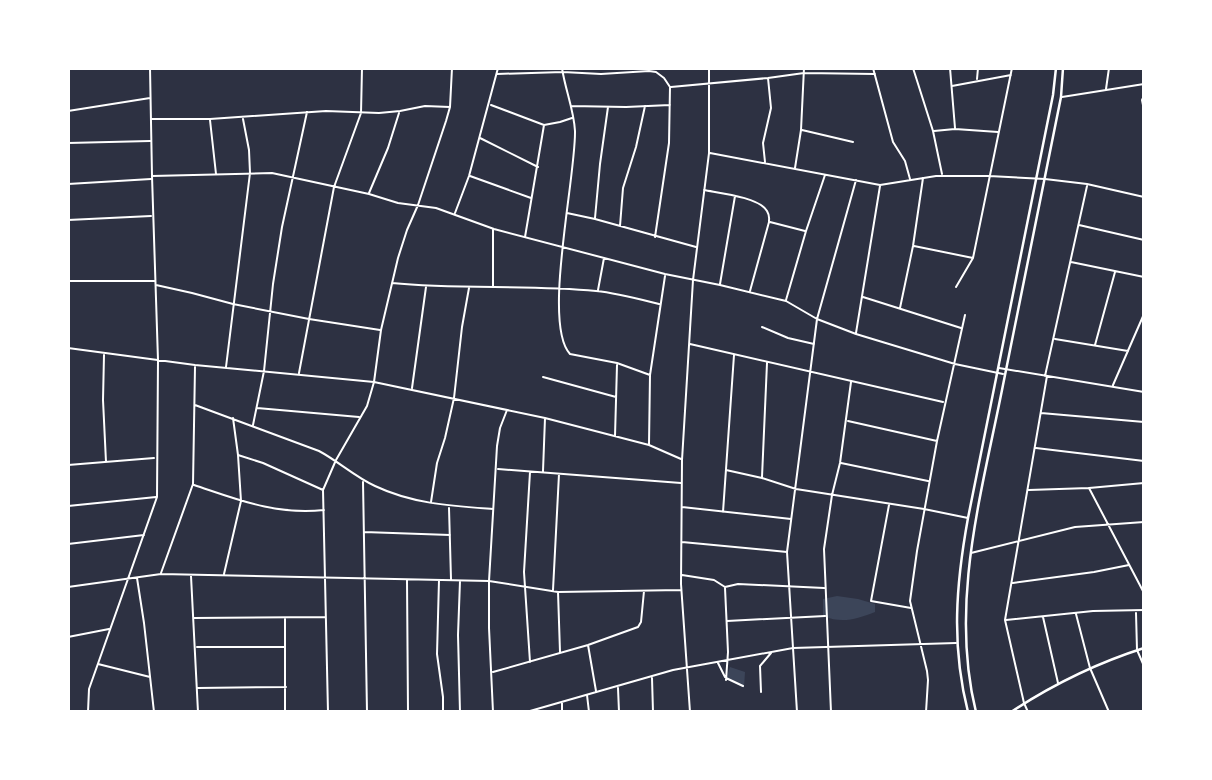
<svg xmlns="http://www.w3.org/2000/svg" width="1212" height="780" font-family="'Sofia Sans Condensed',sans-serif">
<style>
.green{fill:#3c4559}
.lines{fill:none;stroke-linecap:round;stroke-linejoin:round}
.minor{stroke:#fff;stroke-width:2}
.tertiary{stroke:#fff;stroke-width:2.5}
.secondary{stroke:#fff;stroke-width:2.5}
</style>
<rect width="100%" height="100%" fill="#2d3142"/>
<path class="green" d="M837 596 858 599 875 604V612C856 619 843 624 823 616V599Z
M730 667 745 672 744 688 726 679Z"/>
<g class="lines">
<path class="minor" d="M562 68C565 89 574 110 575 131 576 177 542 324 570 354L617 363 650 375
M873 68 893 142 905 161 910 179
M913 68 933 131 942 174
M950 68 955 128
M497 74 563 72 601 74 649 71 656 72 664 78 670 87 669 143 655 237
M977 79 978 68
M952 86 1011 75
M671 87 768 78 804 73 875 74
M1106 89 1109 68
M1144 96 1142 100 1144 110
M1062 97 1144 84
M491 105 544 125 560 122 572 118
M571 106 626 107 670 105
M68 111 150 98
M152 119H210L326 111 379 113 400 111 425 106 450 107
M210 120 216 174
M802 130 853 142
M934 131 955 129 998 132
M480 138 538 167
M68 143 150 141
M710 153 880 185 936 176H989L1045 179 1087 184 1144 197
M765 162 763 143 771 108 768 78
M795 168 801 130 804 68
M152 176 272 173 369 194 398 203 436 208 494 229 665 274 720 285 786 301 817 319 856 334 955 364 1003 374
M470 176 531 198
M68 184 151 179
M704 190C719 193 759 197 767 211 770 216 769 217 769 222L750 291
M369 193 388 148 399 113
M455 213 469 176 498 68
M567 213 595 219 696 247
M595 218 600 164 608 107
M68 220 151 216
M770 222 805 231
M1079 225 1144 240
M620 226 623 188 636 147 645 106
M525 237 544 125
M914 246 973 258
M1071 262 1144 277
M68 281H155
M392 283C460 290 528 284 596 291 617 293 639 299 659 304
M720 284 735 196
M156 285 192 293 233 304 309 319 380 330
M493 287V230
M956 287 973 258 1012 68
M598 290 604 258
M863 297 961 328
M786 300 806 231 825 175
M900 308 913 246 923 178
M762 327 788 338 814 344
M856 333 880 186
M1055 339 1128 351
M690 344 943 402
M1095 345 1115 272
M68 348 195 365 374 382 545 418 649 445 681 459
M104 355 103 400 106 462
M226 367 250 173 249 150 243 119
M999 368 1144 392
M299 373 334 187 361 113 362 68
M1045 376 1087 186
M543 377 616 397
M1113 385 1144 314
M412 388 426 287
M195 405 319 451C338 461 355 477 375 486 413 504 452 506 493 509
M257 408 359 417
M1041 413 1144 422
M848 421 937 441
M253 425 264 371 273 284 282 227 307 112
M615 436 617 365
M649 444 650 375 665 276
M1036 448 1144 461
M238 455 263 463 323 490
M841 463 928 481
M68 465 154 458
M498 469 681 483
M726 470 762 478 796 489 924 509 968 518
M543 471 545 418
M762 477 767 363
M363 482 367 712
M194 485C239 500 275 515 324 510
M1089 488 1144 593
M1029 490 1089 488 1144 483
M431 502 437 463 445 438 454 398 462 327 469 288
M889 505 871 601 911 608
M68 506 156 497
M682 507 791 519
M449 508 451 579
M723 512 734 355
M364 532 450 535
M682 542 787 552
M68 544 144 535
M971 553 1075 527 1144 522
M161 573 193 484 195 367
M224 574 241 501 238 455 233 418
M682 575 714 580 725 587 738 584 824 588
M191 576 198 712
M137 578 144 623 154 712
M407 580 408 712
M439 580 437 654 443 697V712
M1013 583 1094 572 1129 565
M68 587 161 574 489 581 558 592 681 590
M725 588 728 652 726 680
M553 590 559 474
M558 592 560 652
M1136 613 1137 650 1144 666
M1076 614 1090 668 1109 712
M1043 617 1058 683
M194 618 325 617
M285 618V712
M1006 620 1093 611 1144 610
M727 621 825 616
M68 637 109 629
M588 645 596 691
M197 647H285
M530 662 524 572 530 472
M718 663 725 677
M98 664 150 677
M493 672 588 645 638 627 641 622 644 591
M652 678 653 712
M726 678 743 686
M198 688 286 687
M618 688 619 712
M761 692 760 666 771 653
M587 695 589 712
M88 712 89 689 157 497 158 360 152 176 150 68
M328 712 323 490 336 460 367 406 374 382 381 330 398 258 407 230 418 205 446 121 450 107 452 68
M460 712 458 635 460 581
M493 712 489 628V581L497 446 500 428 507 410
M503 712 530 711 673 670 793 648 956 643
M562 712V703
M690 712 681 584 682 460 693 280 709 153V68
M797 712 787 552 817 319 856 180
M831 712 824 549 832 495 840 463 851 382
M926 712 928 680 927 671 910 601 917 551 937 441 965 315
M1028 712 1024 703 1005 620 1047 376"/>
<path class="tertiary" d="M1011 712C1052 685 1097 663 1144 648"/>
<path class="secondary" d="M968 712C951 645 956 584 968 518L1053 95 1056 68
M976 712C949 603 982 492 1003 385 1022 289 1041 193 1061 97L1063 68"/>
</g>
<rect width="1212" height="780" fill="none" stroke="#ffffff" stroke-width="140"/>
</svg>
